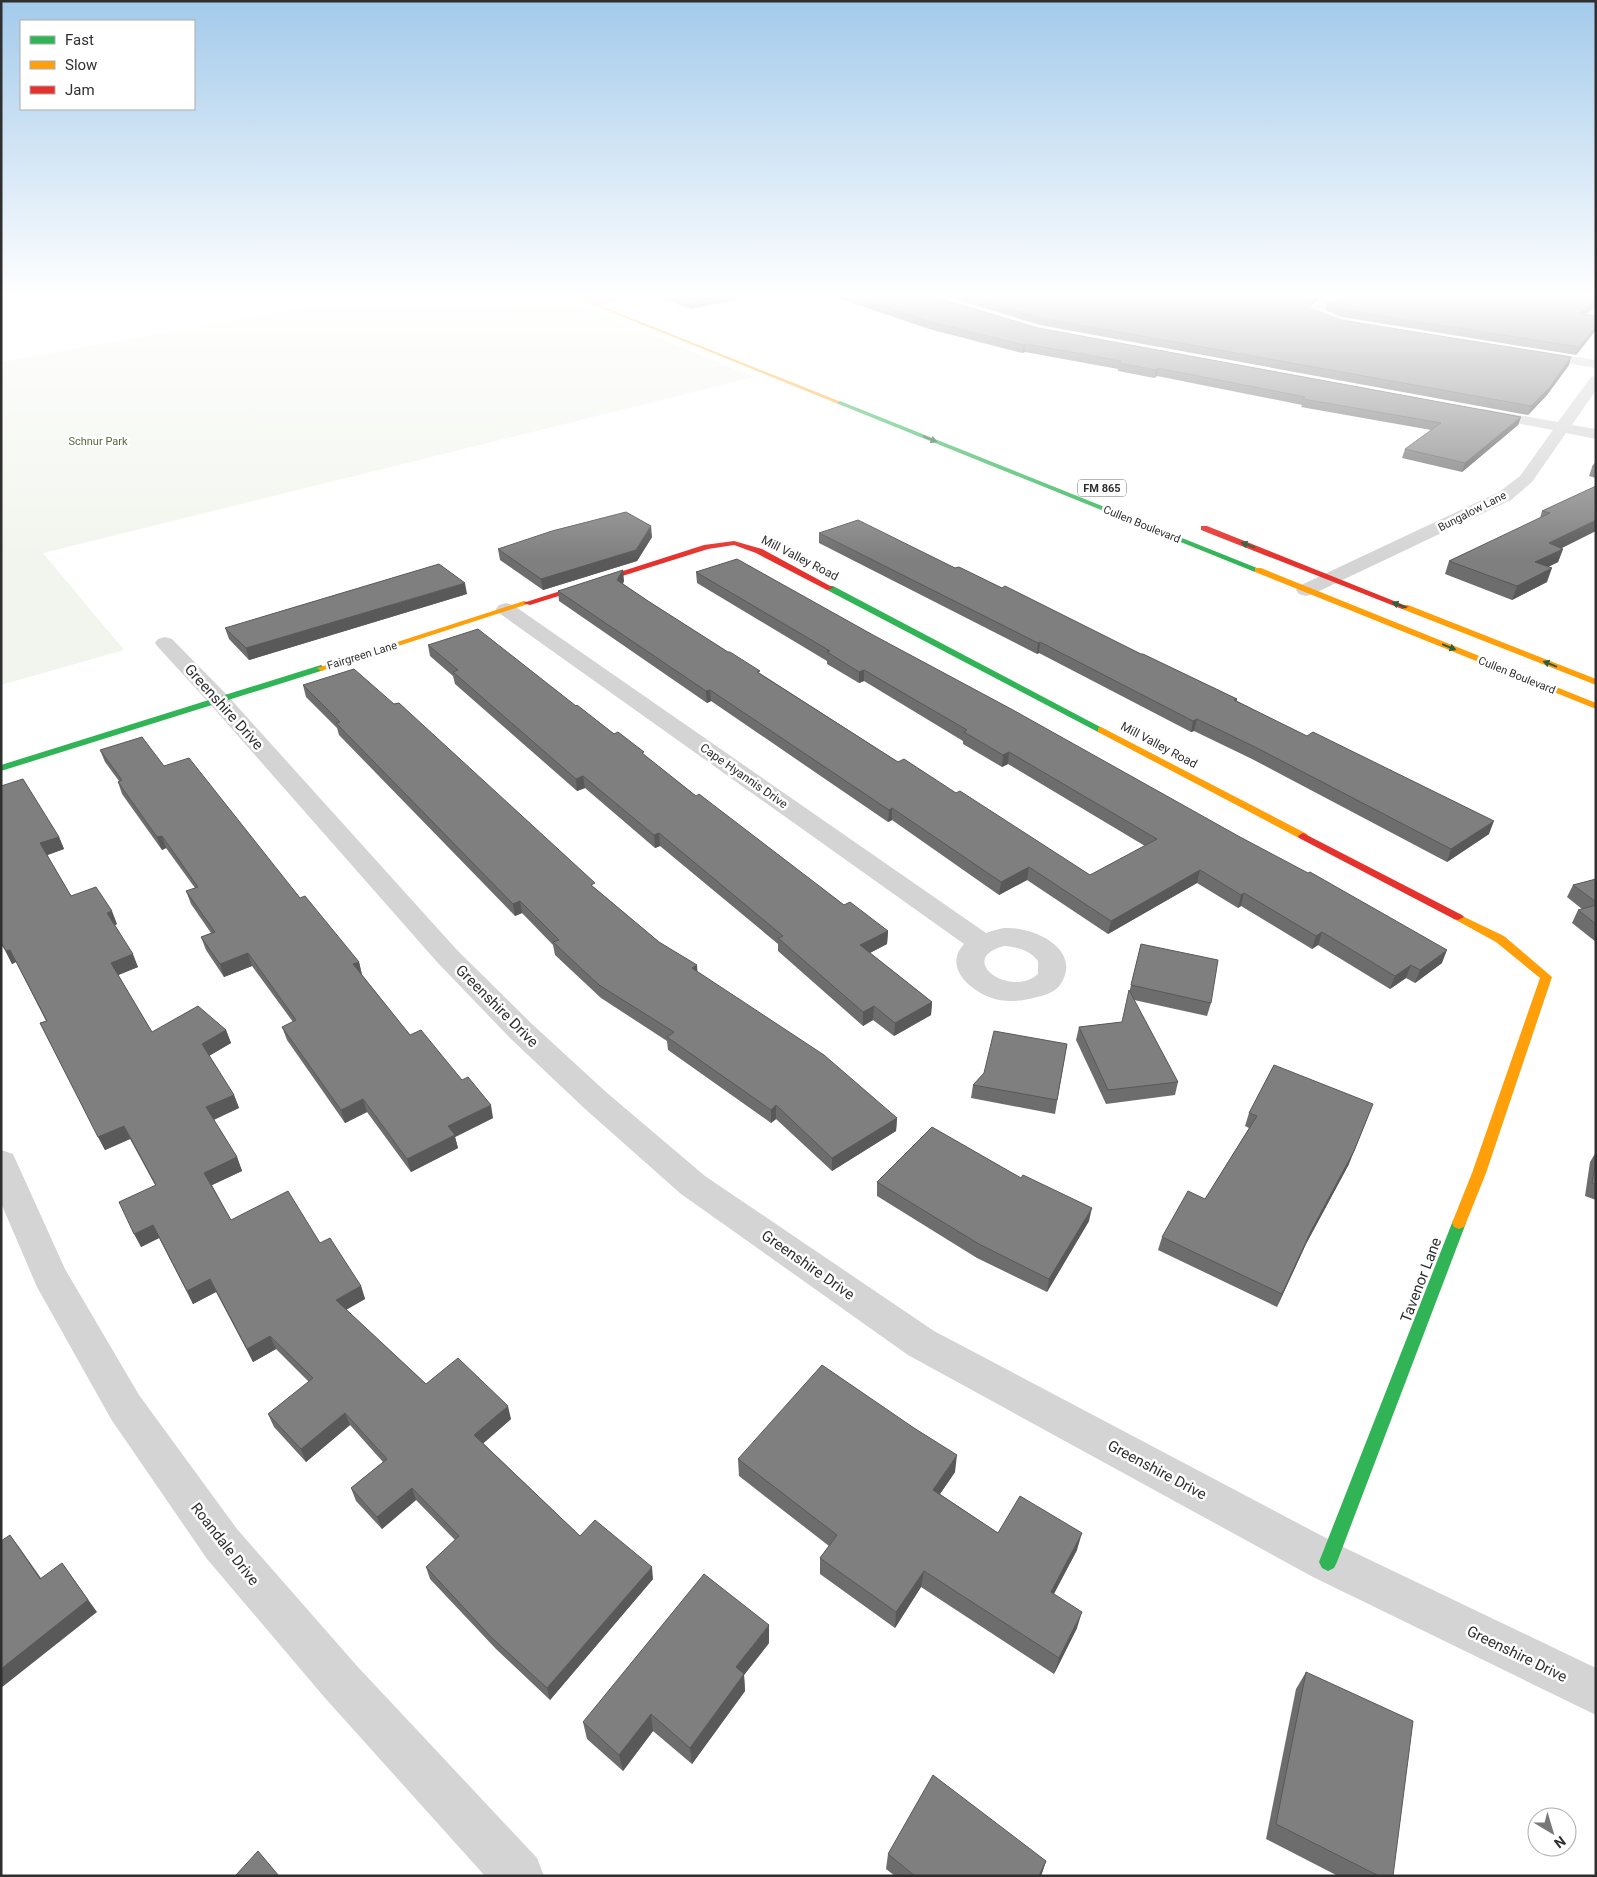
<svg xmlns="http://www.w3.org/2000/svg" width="1597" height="1877" font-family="Roboto,sans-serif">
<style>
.green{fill:#f2f5ed}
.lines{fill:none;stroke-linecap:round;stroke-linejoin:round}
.street{fill:#d4d4d4;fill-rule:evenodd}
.fast{fill:#30b455;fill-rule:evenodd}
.slow{fill:#ff9f0a;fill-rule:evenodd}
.jam{fill:#e5322d;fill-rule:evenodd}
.wall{fill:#6d6d6d}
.shaded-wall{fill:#595959}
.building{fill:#7f7f7f;stroke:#595959}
.oneway{fill:#2f5e3c}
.labels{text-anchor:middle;stroke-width:5;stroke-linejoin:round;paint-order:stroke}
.far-park-label{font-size:11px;fill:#58693f;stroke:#fff}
.shield{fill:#fff;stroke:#6d6d6d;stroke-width:1}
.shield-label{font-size:11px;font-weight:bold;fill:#2f2f2f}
.far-street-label{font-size:11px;fill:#2f2f2f;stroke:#fff}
.street-label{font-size:12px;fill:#2f2f2f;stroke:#fff}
.near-street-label{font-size:15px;fill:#2f2f2f;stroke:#fff}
</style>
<rect width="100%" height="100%" fill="#fff"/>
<path class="green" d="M363 297H560L754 377 43 553 124 650 1 685V362Z"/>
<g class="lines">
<path class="street" d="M609 297H632L630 300 594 307 588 303 590 300Z
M1337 297H1355L1353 300 1326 307 1322 311 1352 320 1354 323 1352 326H1344L1310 315 1308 312 1318 301Z
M1533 350 1596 360V368L1528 357 1526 354Z
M1596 376V390L1572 425 1596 429V439L1566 433 1532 482 1511 500 1313 594 1306 596 1299 594 1296 590 1299 586 1499 492 1520 476 1553 430 1479 416 1477 413 1479 410 1484 409 1558 422 1591 377Z
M506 603 513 605 986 933C991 931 998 929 1004 928 1034 926 1084 950 1060 985 1054 993 1045 995 1037 997 1023 1001 1012 1002 999 1000 975 995 941 969 964 944L499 613 496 609 499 605ZM1004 946C1017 947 1030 950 1038 961V974C1010 999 955 959 1004 946Z
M165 637 172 639 226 694 457 950 532 1024 606 1092 705 1176 934 1331 1343 1547 1596 1668V1715L1313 1577 908 1355 681 1194 584 1108 510 1038 437 962 210 704 158 647 155 643 158 639Z
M1 1150 13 1154 65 1269 139 1395 237 1529 357 1666 537 1858 544 1876H485L325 1698 207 1559 111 1419 37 1287 1 1203Z"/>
<path class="fast" d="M836 401H840L1262 570 1255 572 836 403Z
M827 586H833L1106 730 1101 733 1098 732 827 590Z
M321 665 325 668 324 670 1 771V765Z
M1459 1217 1464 1219 1466 1223 1337 1562 1334 1568 1328 1571 1322 1568 1319 1562 1452 1223 1454 1219Z"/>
<path class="slow" d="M574 297H579L841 402 836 403Z
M1255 568H1261L1596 703V709L1255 572Z
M524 601 531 603 324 670 321 671 317 668Z
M1402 605H1408L1596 679V685L1402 609Z
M1101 727 1307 834 1308 836 1307 838H1299L1098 732V728Z
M1458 914 1504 936 1552 977 1486 1173 1466 1223 1464 1227 1459 1229 1454 1227 1452 1223 1472 1173 1540 978 1496 942 1454 919 1452 917 1454 915Z"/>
<path class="jam" d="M1201 526H1207L1409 607 1402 609 1201 530Z
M734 541 762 549 834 588 827 590 756 553 734 545 708 549 530 605 523 603 704 545Z
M1303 833 1462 915 1464 917 1458 920 1454 919 1299 838 1298 836Z"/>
</g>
<path class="wall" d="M658 297H751L690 309Z
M835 297H935L1038 328 1521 417 1518 425 1462 472 1402 458 1405 449 1431 430 1301 407 1302 405 1157 376 1154 378 1118 371V369L1025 352 1022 353 929 329Z
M948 297H1330L1318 299 1310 307 1311 309 1341 320 1569 365 1547 395 1528 415 1040 325Z
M1327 303 1596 307 1585 314 1596 316V330L1576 355 1342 317 1325 310Z
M1596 462V478L1589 476 1592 467Z
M1596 486 1561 548 1563 549 1558 562 1548 567 1547 582 1512 600 1445 574 1449 561 1540 518 1542 511Z
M819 533 955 568 1002 588 1141 654 1237 699V701L1489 834 1447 862 1252 759 1194 731 1191 732 1039 653 1037 654 819 543Z
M652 537 637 561 543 590 500 560 498 549Z
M696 572 1442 963 1415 983 1406 978 1390 989 1318 945 1312 949 1241 906 1238 908 1197 883 1108 934 1027 880 999 895 892 820 888 822 711 701 707 703 559 601 558 591 624 581 623 584 648 601 898 762 956 793 1090 875 1145 846 1008 764 1002 767 963 744V741L864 681 859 683 827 664V661L697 583Z
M467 594 249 660 229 639 225 628Z
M428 645 576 706 645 756 696 796 844 905 888 931 887 944 870 953 932 1002 931 1015 894 1036 873 1020 863 1026 778 951V944L660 846 655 848 585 788 577 791 455 684 453 676 430 656Z
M303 685 596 889 659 942 698 972 897 1118 896 1131 832 1171 776 1119 771 1123 668 1050 667 1041 601 998 555 955 553 945 522 913 515 916 339 735 337 728 306 697Z
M100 750 164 766 300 898 359 962 362 975 410 1035 493 1118 455 1137 458 1148 411 1172 367 1112 345 1123 287 1040 282 1027 293 1022 252 966 224 977 206 950 201 937 211 933 191 904 186 891 195 888 166 848 162 850 122 794 118 782 119 781 105 762Z
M1 786 59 837 64 849 47 855 71 896 117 924 115 925 138 967 118 975 152 1032 226 1030 231 1043 209 1056 234 1095 239 1108 214 1120 237 1157 242 1171 212 1185 231 1220 320 1243 361 1286 365 1299 346 1310 426 1384 511 1419 483 1443 580 1536 653 1579 550 1700 496 1649 430 1579 426 1567 455 1540 416 1500 382 1529 356 1501 351 1488 383 1462 350 1425 306 1462 274 1427 268 1414 309 1382 276 1349 253 1362 216 1292 193 1304 159 1238 141 1247 155 1185 130 1139 105 1150 40 1023 46 1021 16 962 12 964 1 943Z
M1596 879V942L1572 923 1578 910 1582 909 1567 897 1573 885Z
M1141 944 1211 1003 1207 1016 1134 1000 1178 1082 1175 1095 1106 1104 1076 1040 1079 1027 1122 1022Z
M1067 1044 1055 1114 971 1098 973 1085Z
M1274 1065 1349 1164 1306 1244 1277 1307 1158 1250 1162 1237 1205 1199 1249 1128 1245 1126 1249 1113Z
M1596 1152V1200L1585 1196 1590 1162Z
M877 1182 1089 1221 1047 1292 977 1258 877 1196Z
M738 1459 955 1472 940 1494 998 1533 1077 1550 1054 1594 1077 1628 1054 1674 921 1587 895 1628 820 1574V1558L829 1546 739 1476Z
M769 1643 744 1675 745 1691 692 1764 653 1731 623 1771 587 1739 583 1722Z
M1306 1672 1393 1876H1338L1266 1839 1296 1689Z
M888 1854 1046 1861 1041 1876H895L886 1869Z"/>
<path class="shaded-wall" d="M716 297H751L690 309V302Z
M1315 297H1330L1318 299 1307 311 1308 303Z
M1596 301V307L1576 321 1579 313Z
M1596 326V330L1576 355 1579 347Z
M1026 344 1025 352 1022 353 1023 345Z
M1571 357 1569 365 1547 395 1528 415 1531 406Z
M1158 368 1157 376 1154 378 1156 370Z
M1521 417 1518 425 1462 472 1465 463Z
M1596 520V531L1544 557 1549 543Z
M651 526 652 537 637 561 543 590 541 579Z
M1563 549 1558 562 1530 576 1535 562Z
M1552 568 1547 582 1512 600 1517 586Z
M623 570 624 581 618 591 617 580Z
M465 583 467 594 249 660 246 648Z
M1040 642 1039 653 1037 654 1038 643Z
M864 670V681L859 683V672Z
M710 690 711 701 707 703 706 691Z
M1197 719 1194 731 1191 732 1193 721Z
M1009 752 1008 764 1002 767 1003 755Z
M583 776 585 788 577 791 576 779Z
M892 808V820L888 822 889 810Z
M1494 821 1489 834 1447 862 1451 849Z
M659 833 660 846 655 848 654 835Z
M162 836 166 848 162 850 157 837Z
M59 837 64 849 45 856 40 843Z
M1029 867 1027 880 999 895 1001 882Z
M1200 870 1197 883 1108 934 1111 921Z
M1244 893 1241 906 1238 908 1241 895Z
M520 901 522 913 515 916 513 904Z
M112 911 117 924 113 926 107 913Z
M888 931 887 944 860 958V945Z
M1322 932 1318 945 1312 949 1316 936Z
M10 950 16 962 12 964 6 951Z
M1447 950 1442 963 1415 983 1420 970Z
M248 953 252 966 224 977 220 964Z
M133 954 138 967 116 976 111 963Z
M359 962 362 975 353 964Z
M697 965 698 978 692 968Z
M1411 965 1406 978 1390 989 1395 976Z
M932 1002 931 1015 894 1036 895 1023Z
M874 1006 873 1020 863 1026V1012Z
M226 1030 231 1043 207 1057 202 1044Z
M234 1095 239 1108 212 1120 206 1107Z
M363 1099 367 1112 345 1123 341 1110Z
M1373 1104 1349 1164 1306 1244 1277 1307 1282 1294 1311 1231Z
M491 1105 493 1118 455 1137 458 1148 411 1172 407 1159 448 1126Z
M776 1105V1119L771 1123V1110Z
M897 1118 896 1131 832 1171V1158Z
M124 1126 130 1139 105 1150 98 1137Z
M237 1157 242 1171 210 1186 204 1173Z
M1092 1208 1089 1221 1047 1292 1049 1279Z
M153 1225 159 1238 141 1247 134 1234Z
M210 1279 216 1292 193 1304 187 1291Z
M361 1286 365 1299 340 1313 336 1300Z
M270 1336 276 1349 253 1362 247 1349Z
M508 1406 511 1419 478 1448 474 1435Z
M345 1413 350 1425 306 1462 301 1449Z
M957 1455 955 1472 931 1507 933 1490Z
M412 1488 416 1500 382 1529 377 1517Z
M1082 1533 1077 1550 1046 1608 1051 1592Z
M10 1535 19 1547 50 1591 40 1579Z
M62 1563 97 1612 1 1688V1669Z
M652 1567 653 1579 550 1700 547 1688Z
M924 1571 921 1587 895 1628 896 1612Z
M1082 1612 1077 1628 1054 1674 1059 1658Z
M769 1625V1643L744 1675 745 1691 692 1764 690 1748 736 1667Z
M651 1714 653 1731 623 1771 619 1755Z
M1046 1861 1041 1876H1039Z"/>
<path class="building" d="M676 297H716L690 302Z
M856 297H935L1038 328 1521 417 1465 463 1405 449 1441 423 1303 399 1305 397 1158 368 1156 370 1119 363 1121 361 1026 344 1023 345 930 322Z
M972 297H1315L1308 303 1311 309 1341 320 1571 357 1550 387 1531 406 1041 318Z
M1348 297H1596V301L1579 313 1596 316V326L1579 347 1344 310 1327 303Z
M1596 462V467H1592Z
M1596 486V520L1549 543 1563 549 1535 562 1552 568 1517 586 1449 561 1550 513 1542 511Z
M626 512 651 526 636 550 541 579 498 549 552 531Z
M858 520 955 568 959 567 1002 588 1005 586 1141 654H1143L1237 699 1234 700 1307 736 1313 732 1494 821 1451 849 1255 747 1197 719 1193 721 1040 642 1038 643 819 533Z
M737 559 873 635 1013 710 1240 837 1308 873 1310 872 1447 950 1420 970 1411 965 1395 976 1322 932 1316 936 1244 893 1241 895 1200 870 1111 921 1029 867 1001 882 892 808 889 810 710 690 706 691 558 591 623 570 617 580 648 601 728 652H730L760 671 757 672 898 762 904 759 956 793 960 791 1090 875 1157 839 1009 752 1003 755 964 732 967 730 864 670 859 672 827 652 830 651 696 572Z
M439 564 465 583 246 648 225 628Z
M478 629 576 706 577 705 614 734 618 732 644 752 642 753 696 796 699 794 844 905 850 902 888 931 860 945 932 1002 895 1023 874 1006 863 1012 778 938 783 936 659 833 654 835 583 776 576 779 453 672 458 670 428 645Z
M354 669 394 704 399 703 595 883 591 885 659 942 697 965 692 968 824 1055 897 1118 832 1158 776 1105 771 1110 667 1037 674 1032 599 985 553 942 559 940 520 901 513 904 336 723 340 722 303 685Z
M142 737 164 766 189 758 300 898 305 896 359 962 353 964 410 1035 421 1030 462 1080 468 1077 491 1105 448 1126 455 1135 407 1159 363 1099 341 1110 282 1027 296 1020 248 953 220 964 201 937 215 932 186 891 198 887 162 836 157 837 118 782 122 780 100 750Z
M23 779 59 837 40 843 71 896 96 887 112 911 107 913 133 954 111 963 152 1032 198 1006 226 1030 202 1044 234 1095 206 1107 237 1157 204 1173 231 1220 288 1191 320 1243 330 1238 361 1286 336 1300 426 1384 458 1358 508 1406 474 1435 580 1536 595 1520 652 1567 547 1688 492 1638 426 1567 459 1536 412 1488 377 1517 351 1488 387 1459 345 1413 301 1449 268 1414 313 1378 270 1336 247 1349 210 1279 187 1291 153 1225 134 1234 119 1202 156 1185 124 1126 98 1137 40 1023 47 1021 10 950 6 951 1 943V786Z
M1596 879V902L1573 885Z
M1596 905V924L1578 910Z
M1141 944 1218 960 1211 1003 1131 985Z
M1129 990 1178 1082 1108 1090 1079 1027 1122 1022Z
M994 1031 1067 1044 1057 1100 973 1085 984 1073Z
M1274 1065 1373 1104 1354 1151 1311 1231 1282 1294 1162 1237 1188 1191 1205 1199 1257 1116 1249 1113Z
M932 1127 1021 1178 1023 1175 1092 1208 1049 1279 979 1244 877 1182Z
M1596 1161V1184L1592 1183Z
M822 1365 914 1428 957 1455 933 1490 998 1533 1020 1496 1082 1533 1051 1592 1082 1612 1059 1658 924 1571 896 1612 820 1558 837 1535 738 1459Z
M10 1535 40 1579 62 1563 88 1600 1 1669V1541Z
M704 1574 769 1625 736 1667 744 1674 690 1748 651 1714 619 1755 583 1722Z
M1306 1672 1413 1721 1393 1876H1379L1276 1824Z
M933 1775 1046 1861 1039 1876H915L888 1854Z
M258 1851 279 1876H235Z"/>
<defs><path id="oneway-solid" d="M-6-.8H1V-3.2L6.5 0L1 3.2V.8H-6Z" transform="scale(1.25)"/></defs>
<g class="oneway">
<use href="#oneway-solid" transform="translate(930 439) rotate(22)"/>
<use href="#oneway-solid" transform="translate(1248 545) rotate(-159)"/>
<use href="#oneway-solid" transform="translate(1399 605) rotate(-159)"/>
<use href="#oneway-solid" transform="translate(1449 647) rotate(22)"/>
<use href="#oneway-solid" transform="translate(1550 664) rotate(-158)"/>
</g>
<linearGradient id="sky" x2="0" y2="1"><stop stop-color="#a3caeb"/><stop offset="0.53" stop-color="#fff"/><stop offset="1" stop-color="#fff" stop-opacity="0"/></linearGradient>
<rect width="1597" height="559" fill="url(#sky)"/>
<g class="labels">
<g class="far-park-label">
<text x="98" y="445">Schnur Park</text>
</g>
<rect class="shield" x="1078" y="479.5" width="48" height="17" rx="4"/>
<g class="shield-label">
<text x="1102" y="492">FM 865</text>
</g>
<g class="far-street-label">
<text transform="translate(1472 511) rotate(-27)" y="4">Bungalow Lane</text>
<text transform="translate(1142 524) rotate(22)" y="4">Cullen Boulevard</text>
<text transform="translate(362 655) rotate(-17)" y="4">Fairgreen Lane</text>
<text transform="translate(1517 675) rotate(22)" y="4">Cullen Boulevard</text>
</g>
<g class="street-label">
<text transform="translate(800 558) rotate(27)" y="4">Mill Valley Road</text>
<text transform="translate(1159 745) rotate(28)" y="4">Mill Valley Road</text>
<text transform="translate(744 776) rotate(35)" y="4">Cape Hyannis Drive</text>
</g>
<g class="near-street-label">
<text transform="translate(224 707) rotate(48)" y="5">Greenshire Drive</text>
<text transform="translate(497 1006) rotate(45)" y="5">Greenshire Drive</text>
<text transform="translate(808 1265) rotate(35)" y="5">Greenshire Drive</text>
<text transform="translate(1421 1280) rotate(-69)" y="5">Tavenor Lane</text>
<text transform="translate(1157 1470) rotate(28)" y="5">Greenshire Drive</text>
<text transform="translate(225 1544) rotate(52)" y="5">Roandale Drive</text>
<text transform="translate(1517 1654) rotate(26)" y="5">Greenshire Drive</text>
</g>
</g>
<rect width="1597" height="1877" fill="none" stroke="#2f2f2f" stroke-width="5"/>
<rect x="20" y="20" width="175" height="90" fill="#ffffff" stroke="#acacac"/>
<rect x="30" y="36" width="25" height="8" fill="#30b455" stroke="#acacac"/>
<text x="65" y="45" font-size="15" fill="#2f2f2f">Fast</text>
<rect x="30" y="61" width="25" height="8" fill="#ff9f0a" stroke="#acacac"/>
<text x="65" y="70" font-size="15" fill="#2f2f2f">Slow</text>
<rect x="30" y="86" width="25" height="8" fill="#e5322d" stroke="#acacac"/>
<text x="65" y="95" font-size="15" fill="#2f2f2f">Jam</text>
<g transform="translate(1552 1832) rotate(142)"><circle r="24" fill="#ffffff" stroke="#acacac"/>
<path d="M0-4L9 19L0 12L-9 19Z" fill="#787878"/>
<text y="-8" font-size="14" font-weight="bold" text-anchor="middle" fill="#2f2f2f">N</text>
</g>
</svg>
